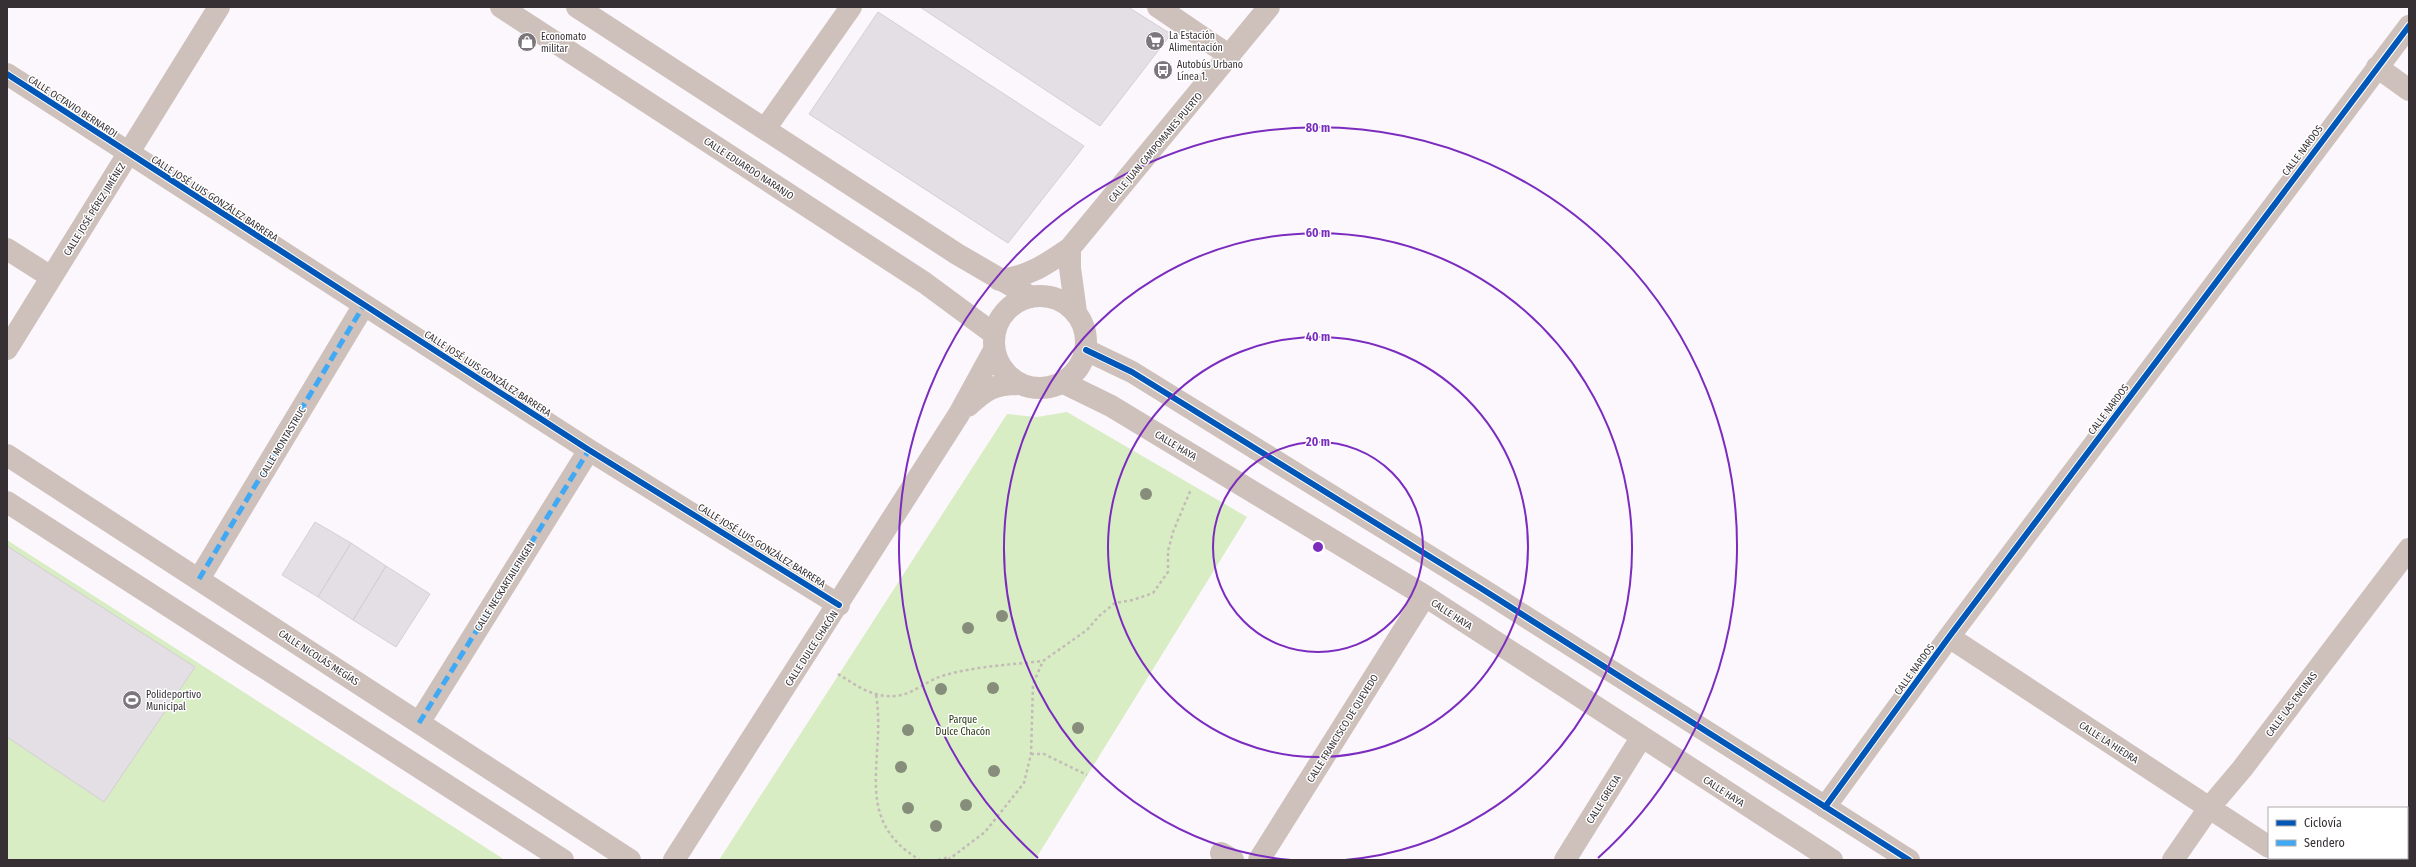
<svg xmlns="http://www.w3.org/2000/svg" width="2416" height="867" font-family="'Fira Sans Condensed',sans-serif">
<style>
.green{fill:#d8edc3}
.building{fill:#e4dfe4;stroke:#d3cfd3}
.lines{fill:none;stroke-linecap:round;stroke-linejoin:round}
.path{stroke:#c4bbb9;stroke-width:2.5;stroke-dasharray:3 3;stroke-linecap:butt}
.minor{stroke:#cec1bb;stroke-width:22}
.quiet{stroke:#3fa9f5;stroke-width:5;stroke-dasharray:10 5;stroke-linecap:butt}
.cycleway-casing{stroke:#fff;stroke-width:8}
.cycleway{stroke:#0057b8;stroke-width:6}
.tree{fill:#868d7b}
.ring{fill:none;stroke:#7b2cbf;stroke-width:2}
.labels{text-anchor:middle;stroke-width:3;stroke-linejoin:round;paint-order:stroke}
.poi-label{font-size:10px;fill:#363035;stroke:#fff;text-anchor:start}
.street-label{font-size:10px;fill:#363035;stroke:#fff}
.park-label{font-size:10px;fill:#253711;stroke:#fff}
.centre{fill:#7b2cbf;stroke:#fff;stroke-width:2}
.ring-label{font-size:12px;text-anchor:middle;font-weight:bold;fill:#7b2cbf;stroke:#fff;stroke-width:3;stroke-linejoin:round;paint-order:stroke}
</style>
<rect width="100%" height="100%" fill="#fcf7fc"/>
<path class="green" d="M1067 412 1247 517 1035 860H719L1007 414 1037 417Z
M7 540 505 860H7Z"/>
<path class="building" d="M920 7H1128L1171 34 1100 126Z
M878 12 1084 146 1008 243 809 114Z
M315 522 351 543 318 597 282 575Z
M351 543 386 566 353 620 318 597Z
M7 546 195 667 104 802 7 737Z
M386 566 430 594 396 647 353 620Z"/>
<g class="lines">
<path class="path" d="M838 674C856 685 873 698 895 696 912 695 926 681 942 676 975 666 1009 665 1043 661
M876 695C887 758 850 819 920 860
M1031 754H1044L1087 775
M938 860 950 857
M948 860 985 832 1024 783 1031 754 1033 684 1043 661 1087 630 1099 616 1115 603 1133 600 1153 593 1168 572V551L1173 532 1191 489"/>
<path class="minor" d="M501 7 925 283 994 334
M577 7 957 254 1031 297
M1158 7 1230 56
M2377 67 2409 90
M7 74 589 450 839 605
M765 129 851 7
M1070 248V268L1076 312
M7 249 51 277
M999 280C1028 277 1047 264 1070 248L1269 7
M994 342a46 46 0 1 1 92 0a46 46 0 1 1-92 0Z
M7 349 219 7
M1086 350 1132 372 1482 589 1909 860
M1064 383 1111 406 1425 596 1832 860
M968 406C986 389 994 384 1020 384
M7 455 630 860
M7 502 563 860
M199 579 364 305
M1949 637 2269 847
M419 723 589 450
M1825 807 1949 637 2409 26
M1221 853 1233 860
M2285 858 2289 860
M674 860 959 414 994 350
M1259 860 1425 596
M1565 860 1641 738
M2173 860 2209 808 2242 769 2409 549"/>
<path class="quiet" d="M199 579 364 305
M419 723 589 450"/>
<g class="cycleway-casing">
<path id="cycleway" d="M7 74 589 450 839 605
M1086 350 1132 372 1482 589 1909 860
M1825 807 1949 637 2409 26"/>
</g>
<use href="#cycleway" class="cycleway"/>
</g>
<g class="tree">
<circle cx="1146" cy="494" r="6"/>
<circle cx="1002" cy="616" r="6"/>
<circle cx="968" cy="628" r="6"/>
<circle cx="993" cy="688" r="6"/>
<circle cx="941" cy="689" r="6"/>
<circle cx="1078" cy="728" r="6"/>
<circle cx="908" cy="730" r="6"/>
<circle cx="901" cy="767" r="6"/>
<circle cx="994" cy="771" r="6"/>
<circle cx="966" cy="805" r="6"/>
<circle cx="908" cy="808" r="6"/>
<circle cx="936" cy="826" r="6"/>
</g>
<g class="ring">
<circle cx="1318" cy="547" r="105"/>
<circle cx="1318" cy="547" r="210"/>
<path d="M1291 860A314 314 0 1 1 1345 860"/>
<path d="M1038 858A419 419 0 1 1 1598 858"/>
</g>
<defs>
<g id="supermarket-disc" transform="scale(1)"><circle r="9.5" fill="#7b767b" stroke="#fff"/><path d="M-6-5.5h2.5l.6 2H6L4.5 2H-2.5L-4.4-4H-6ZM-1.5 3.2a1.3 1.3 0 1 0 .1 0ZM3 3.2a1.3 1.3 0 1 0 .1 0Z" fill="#fff"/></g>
<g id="shop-disc" transform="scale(1)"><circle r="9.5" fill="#7b767b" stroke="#fff"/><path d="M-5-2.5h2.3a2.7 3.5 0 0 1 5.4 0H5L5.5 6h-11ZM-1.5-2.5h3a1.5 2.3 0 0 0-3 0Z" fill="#fff"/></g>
<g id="bus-disc" transform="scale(1)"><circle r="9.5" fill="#7b767b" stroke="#fff"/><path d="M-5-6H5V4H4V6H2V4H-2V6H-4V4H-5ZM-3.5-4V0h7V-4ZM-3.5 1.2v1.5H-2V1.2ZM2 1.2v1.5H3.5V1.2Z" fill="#fff"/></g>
<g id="stadium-disc" transform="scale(1)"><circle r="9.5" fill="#7b767b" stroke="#fff"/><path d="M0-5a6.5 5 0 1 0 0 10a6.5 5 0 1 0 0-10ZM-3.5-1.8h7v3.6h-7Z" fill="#fff"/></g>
</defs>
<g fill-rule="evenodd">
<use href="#supermarket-disc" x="1155" y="41"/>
<use href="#shop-disc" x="527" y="42"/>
<use href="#bus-disc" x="1163" y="70"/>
<use href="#stadium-disc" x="132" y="700"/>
</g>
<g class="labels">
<g class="poi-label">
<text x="1169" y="39">La Estación<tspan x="1169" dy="12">Alimentación</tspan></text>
<text x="541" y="40">Economato<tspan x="541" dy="12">militar</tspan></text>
<text x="1177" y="68">Autobús Urbano<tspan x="1177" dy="12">Línea 1.</tspan></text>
<text x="146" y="698">Polideportivo<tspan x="146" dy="12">Municipal</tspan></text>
</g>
<g class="street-label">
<text transform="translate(73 106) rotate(33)" y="4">CALLE OCTAVIO BERNARDI</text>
<text transform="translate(1155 147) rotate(-50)" y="4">CALLE JUAN CAMPOMANES PUERTO</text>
<text transform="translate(2302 150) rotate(-53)" y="4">CALLE NARDOS</text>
<text transform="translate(749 168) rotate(33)" y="4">CALLE EDUARDO NARANJO</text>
<text transform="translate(215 198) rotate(33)" y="4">CALLE JOSÉ LUIS GONZÁLEZ BARRERA</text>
<text transform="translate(94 209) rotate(-58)" y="4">CALLE JOSÉ PÉREZ JIMÉNEZ</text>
<text transform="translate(488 373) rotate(33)" y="4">CALLE JOSÉ LUIS GONZÁLEZ BARRERA</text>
<text transform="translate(2108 409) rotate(-53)" y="4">CALLE NARDOS</text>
<text transform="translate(282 442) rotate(-59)" y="4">CALLE MONTASTRUC</text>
<text transform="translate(1176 445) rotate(31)" y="4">CALLE HAYA</text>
<text transform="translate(762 545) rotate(32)" y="4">CALLE JOSÉ LUIS GONZÁLEZ BARRERA</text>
<text transform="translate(504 586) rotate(-58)" y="4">CALLE NECKARTAILFINGEN</text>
<text transform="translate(1452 614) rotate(33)" y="4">CALLE HAYA</text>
<text transform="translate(811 648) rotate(-57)" y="4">CALLE DULCE CHACÓN</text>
<text transform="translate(319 657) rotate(33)" y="4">CALLE NICOLÁS MEGÍAS</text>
<text transform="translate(1914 669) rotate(-54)" y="4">CALLE NARDOS</text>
<text transform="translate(2291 704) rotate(-53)" y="4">CALLE LAS ENCINAS</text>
<text transform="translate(1342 728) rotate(-58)" y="4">CALLE FRANCISCO DE QUEVEDO</text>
<text transform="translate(2109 742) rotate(33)" y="4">CALLE LA HIEDRA</text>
<text transform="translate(1724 791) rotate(33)" y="4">CALLE HAYA</text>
<text transform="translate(1603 799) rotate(-58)" y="4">CALLE GRECIA</text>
</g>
<g class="park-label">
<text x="963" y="723">Parque<tspan x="963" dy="12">Dulce Chacón</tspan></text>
</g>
</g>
<circle cx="1318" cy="547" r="6" class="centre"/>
<g class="ring-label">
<text x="1318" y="132">80 m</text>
<text x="1318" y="237">60 m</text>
<text x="1318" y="341">40 m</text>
<text x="1318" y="446">20 m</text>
</g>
<rect width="2416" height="867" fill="none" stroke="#363035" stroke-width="16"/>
<rect x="2268" y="807" width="140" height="52" fill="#ffffff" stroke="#afacae"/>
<rect x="2276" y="820" width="20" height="6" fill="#0057b8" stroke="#afacae"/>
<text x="2304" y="827" font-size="12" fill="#363035">Ciclovía</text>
<rect x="2276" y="840" width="20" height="6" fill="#3fa9f5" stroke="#afacae"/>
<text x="2304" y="847" font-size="12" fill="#363035">Sendero</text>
</svg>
